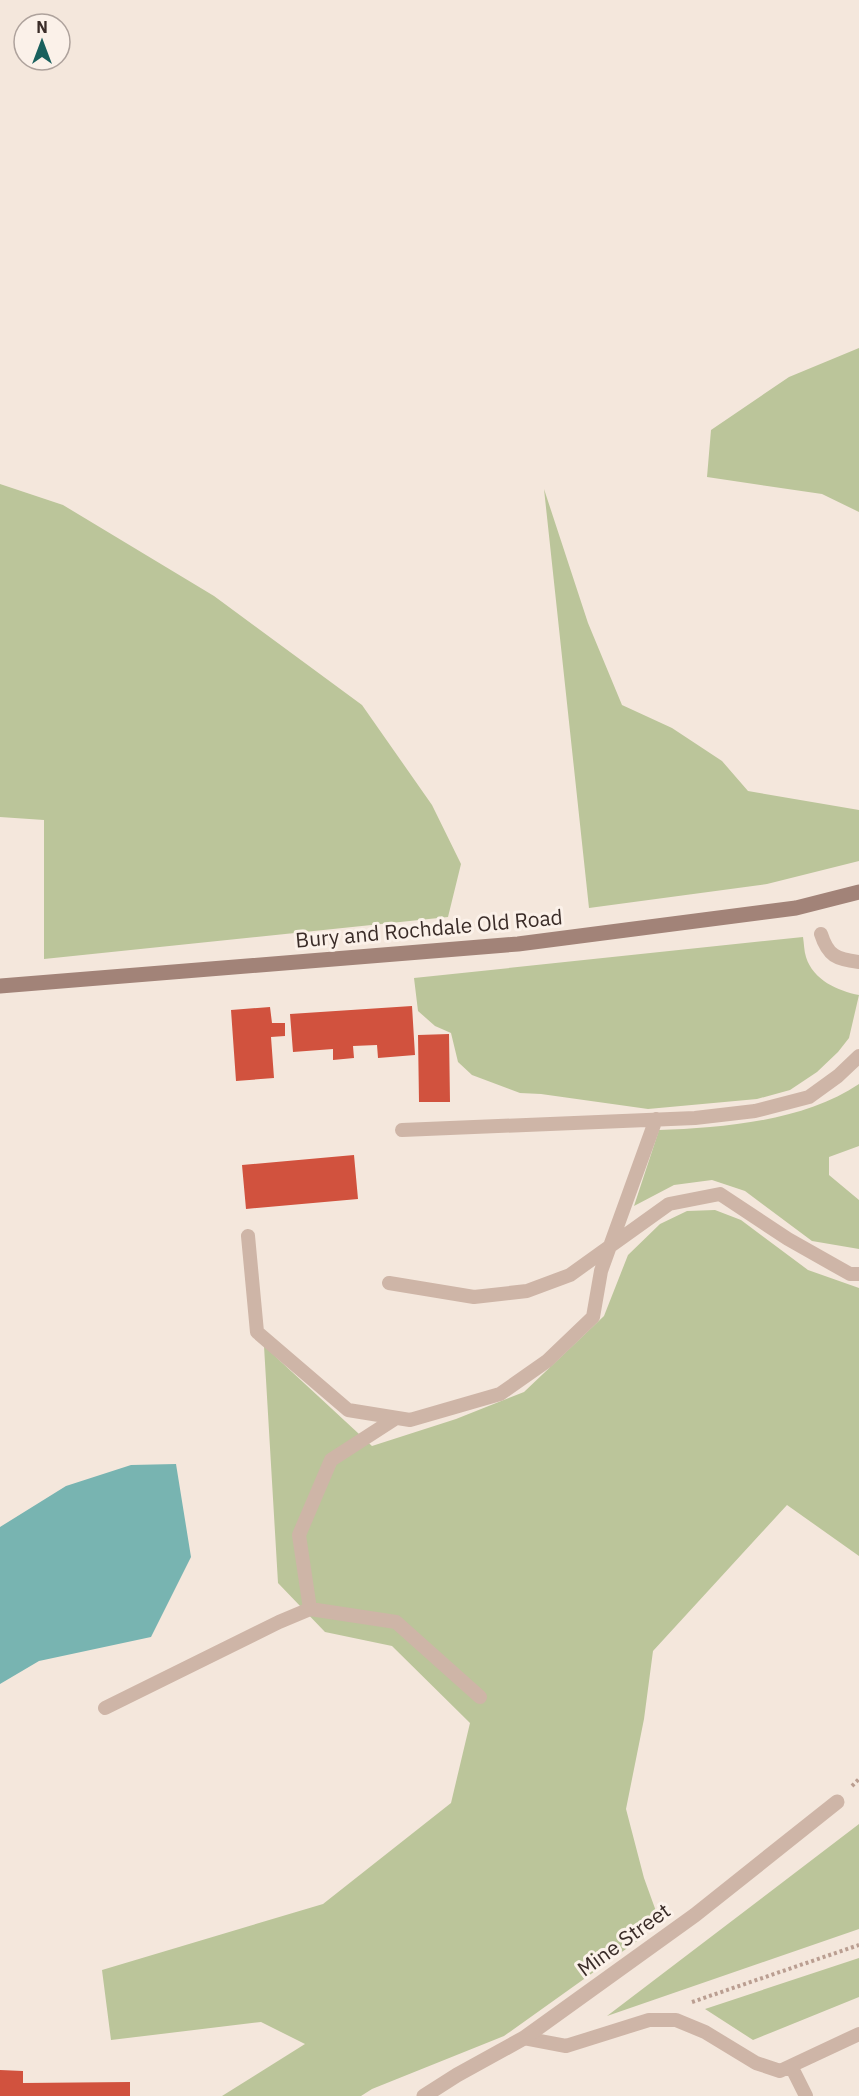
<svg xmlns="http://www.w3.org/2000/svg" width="859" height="2096" font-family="'IBM Plex Sans',sans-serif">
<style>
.green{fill:#bbc59a}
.water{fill:#78b4b1}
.building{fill:#d1523e}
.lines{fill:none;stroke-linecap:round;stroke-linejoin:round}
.path{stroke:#ba9e91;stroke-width:4;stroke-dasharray:3 3;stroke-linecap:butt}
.service{stroke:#ceb5a7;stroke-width:14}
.minor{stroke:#ceb5a7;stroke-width:15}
.secondary{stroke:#a28378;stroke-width:15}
.labels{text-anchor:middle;stroke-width:6;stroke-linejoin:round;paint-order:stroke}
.street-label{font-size:21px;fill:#3a2c28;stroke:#fbf1e9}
</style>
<rect width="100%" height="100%" fill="#f4e7dc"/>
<path class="green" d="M859 348V512L822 494 707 477 711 430 789 377Z
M0 484 63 505 214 596 362 705 432 805 461 864 448 917 44 959V820L0 817Z
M544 489 588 623 622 705 672 728 722 761 748 791 859 810V861L767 884 589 908Z
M803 937C804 943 804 951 806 957 813 980 838 991 859 995L849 1038 838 1052 817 1072 790 1090 757 1099 648 1109 541 1094 520 1093 472 1075 458 1062 451 1033 435 1026 418 1011 414 978Z
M859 1084V1146L829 1157V1175L859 1200V1249L812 1241 745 1191 712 1180 674 1185 634 1206 659 1130C722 1128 805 1121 859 1084Z
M715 1210 741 1220 808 1270 859 1288V1556L787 1505 653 1651 644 1719 626 1809 644 1878 657 1914 640 1939 504 2036 372 2089 361 2096H222L305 2044 261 2022 111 2040 102 1970 323 1904 451 1803 470 1723 392 1646 325 1632 278 1583 264 1346 372 1446 456 1419 524 1392 604 1316 628 1255 660 1224 687 1211Z
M859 1824V1929L607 2016Z
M859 1958V1997L753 2040 705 2009Z"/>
<path class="water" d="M176 1464 191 1557 151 1637 39 1661 0 1684V1527L66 1486 131 1465Z"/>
<path class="building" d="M412 1006 415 1055 378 1058 377 1045 353 1046 354 1058 333 1060V1049L293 1052 290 1014Z
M270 1007 272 1023H285V1036L271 1037 274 1078 236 1081 231 1010Z
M449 1034 450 1102H419L418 1035Z
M354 1155 358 1199 246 1209 242 1165Z
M0 2070 23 2071V2083L130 2082V2096H0Z"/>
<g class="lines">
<path class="path" d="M852 1786 859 1779
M692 2002 859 1945"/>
<path class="service" d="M821 934C828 956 836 959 859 962
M402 1130 695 1118 755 1111 809 1097 838 1076 859 1056
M248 1236 257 1332 348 1410 410 1420 500 1394 547 1361 593 1317 601 1271 656 1119
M389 1283 474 1297 527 1291 570 1275 669 1204 720 1194 788 1239 850 1274H859
M310 1609 299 1535 331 1460 396 1418
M105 1708 279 1622 310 1609 396 1622 480 1697
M524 2038 566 2046 649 2020H676L705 2032 756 2063 780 2071 859 2034
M791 2066 806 2096"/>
<path class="minor" d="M424 2096 457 2075 524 2038 695 1915 837 1802"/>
<path class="secondary" d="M0 986 518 944 796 908 859 892"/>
</g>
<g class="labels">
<g class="street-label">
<text transform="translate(429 929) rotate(-5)" y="7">Bury and Rochdale Old Road</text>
<text transform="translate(624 1940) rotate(-36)" y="7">Mine Street</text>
</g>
</g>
<g transform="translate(42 42)"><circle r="28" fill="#fbf1e9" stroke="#aea29c" stroke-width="1.5"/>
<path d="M0-4.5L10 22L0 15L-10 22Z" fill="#19605d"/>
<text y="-9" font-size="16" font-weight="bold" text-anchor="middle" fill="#3a2c28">N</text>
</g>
</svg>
